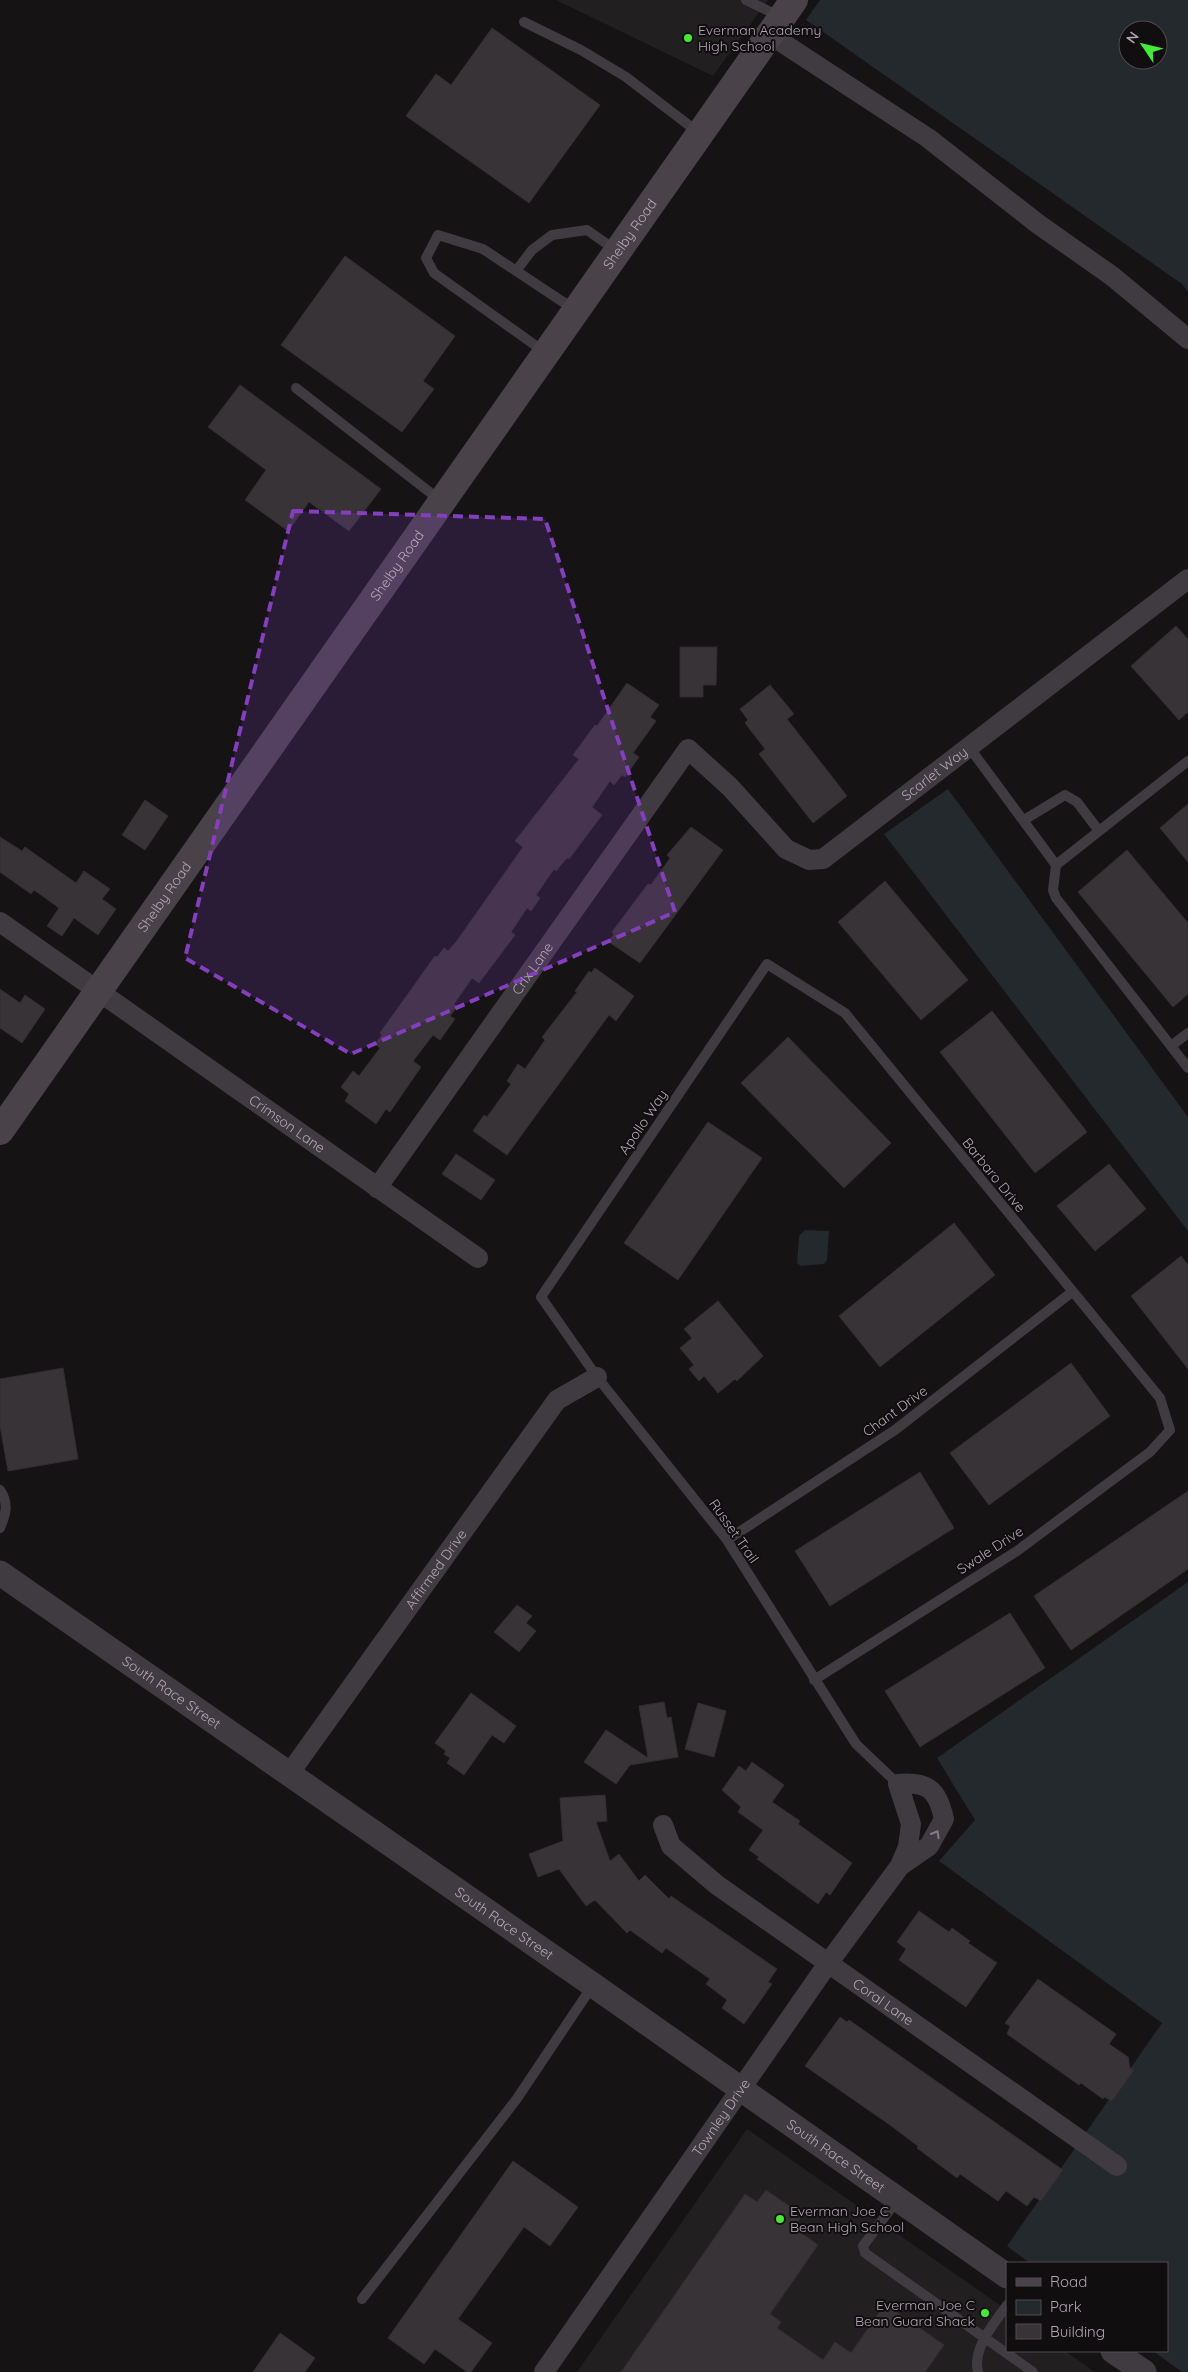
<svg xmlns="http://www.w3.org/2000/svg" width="1188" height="2372" font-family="Quicksand,sans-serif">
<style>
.built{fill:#221f21}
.green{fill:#23292c;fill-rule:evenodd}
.building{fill:#373336;stroke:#312d30}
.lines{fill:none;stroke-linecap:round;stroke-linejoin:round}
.service{stroke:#403b40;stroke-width:10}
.minor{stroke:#403b40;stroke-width:20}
.tertiary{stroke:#403b40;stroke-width:25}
.secondary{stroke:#494249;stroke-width:28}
.oneway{stroke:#867b86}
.marked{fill:#843ebe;fill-opacity:0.2;stroke:#843ebe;stroke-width:4;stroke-dasharray:10 6;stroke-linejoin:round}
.poi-dot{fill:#44eb35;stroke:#100e0f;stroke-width:2}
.labels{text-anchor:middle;stroke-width:4;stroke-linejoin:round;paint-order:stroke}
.poi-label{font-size:14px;fill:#b4a5b5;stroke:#100e0f;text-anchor:start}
.street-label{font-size:14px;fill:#b4a5b5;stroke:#100e0f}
</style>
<rect width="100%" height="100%" fill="#151314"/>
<path class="built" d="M556 0H768L713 76Z
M747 2129 1007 2310V2351H1065L1095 2372H577Z"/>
<path class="green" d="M820 0H1188V292L1182 284 806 20ZM1128 30H1158V60H1128Z
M948 789 1188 1117V1231L884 834Z
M805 1230 829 1231 827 1260 824 1264 801 1266 797 1263 799 1236Z
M1188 1582V2372H1182L1153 2351H1167V2263H1030L1007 2246 1162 2023 939 1861 975 1820 937 1758Z"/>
<path class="building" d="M492 28 600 105 529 203 406 116 436 74 451 85Z
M345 256 455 336 423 381 434 389 402 432 281 345Z
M240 385 381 489 349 531 309 502 288 531 245 500 266 470 208 427Z
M1176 626 1188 639V712L1179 720 1131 666Z
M680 647H717L716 685H703V697H680Z
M627 683 659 705 650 717 656 721 633 753 639 757 625 777 622 775 614 785 610 781 592 807 602 815 569 859 567 858 556 871 554 869 536 895 540 898 531 911 527 908 511 932 515 935 479 983 472 978 454 1004 457 1007 450 1016 455 1019 440 1040 433 1035 413 1061 421 1067 390 1112 386 1109 376 1124 345 1101 349 1094 341 1087 353 1071 359 1076 380 1048 375 1044 382 1035 380 1033 435 956 437 957 444 948 448 951 456 942 523 847 515 841 579 759 573 755 595 725 597 726Z
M770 685 794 714 787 719 847 796 813 823 759 754 765 749 745 723 748 720 740 709Z
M145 800 168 816 145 850 122 835Z
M1188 804V862L1160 828Z
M691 827 723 850 640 963 609 942 614 934 612 932 648 884 651 885 670 858 667 855Z
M0 837 22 851 25 847 76 883 84 871 110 889 102 899 116 909 98 935 74 918 62 936 47 926 59 908 34 890 31 894 0 872Z
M1127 850 1188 923V994L1173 1007 1078 892Z
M885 881 968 980 921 1020 838 922Z
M595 968 634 996 616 1021 609 1015 507 1155 473 1131 484 1115 487 1117 511 1084 507 1081 518 1064 525 1069 545 1040 542 1037 577 992 575 991 589 971 591 973Z
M0 989 20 1003 25 995 45 1009 22 1043 0 1028Z
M992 1011 1087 1132 1035 1173 940 1052Z
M788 1037 891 1143 844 1188 741 1083Z
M708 1122 762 1158 678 1280 624 1243Z
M456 1154 495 1180 481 1200 442 1174Z
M1109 1164 1146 1209 1095 1251 1057 1206Z
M954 1223 995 1275 880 1367 839 1316Z
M1181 1256 1188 1265V1369L1131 1296Z
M718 1301 763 1356 737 1381 735 1379 718 1393 704 1376 699 1381 689 1369 694 1365 680 1348 692 1338 684 1329Z
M1071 1363 1110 1416 989 1505 950 1453Z
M63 1368 78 1459 8 1471 0 1426V1379Z
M920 1472 954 1528 830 1606 795 1551Z
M1188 1491V1569L1071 1650 1034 1596Z
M517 1605 532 1616 526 1623 536 1631 519 1652 494 1632Z
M1010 1613 1045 1668 920 1747 885 1691Z
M471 1693 516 1726 504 1743 492 1735 464 1775 447 1763 450 1758 444 1754 446 1751 435 1743Z
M664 1702 667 1718 671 1717 678 1757 630 1765 616 1784 584 1762 606 1730 648 1758 639 1706Z
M698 1703 726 1711 714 1757 685 1749Z
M752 1762 784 1785 772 1802 800 1821 798 1824 852 1863 830 1895 826 1892 818 1904 757 1859 759 1857 749 1850 763 1830 738 1812 741 1807 722 1790 739 1766 746 1771Z
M605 1795 607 1821 596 1822 610 1861 619 1854 639 1881 645 1875 669 1899 671 1896 777 1969 768 1982 772 1984 744 2024 722 2008 727 2000 706 1984 710 1979 666 1948 662 1953 630 1930 627 1933 595 1900 586 1906 559 1869 538 1877 529 1854 563 1841 560 1798Z
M919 1911 949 1932 952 1928 970 1941 968 1943 997 1963 966 2007 899 1960 906 1949 897 1942Z
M1038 1979 1116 2034 1109 2044 1128 2057 1130 2068 1134 2070 1112 2101 1104 2097 1103 2099 1081 2083 1079 2085 1007 2034 1010 2026 1005 2023Z
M840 2017 847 2022 849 2020 1063 2170 1041 2201 1034 2197 1027 2206 1006 2191 998 2201 960 2174 957 2178 917 2148 918 2146 890 2125 805 2066Z
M513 2161 578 2207 550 2246 524 2227 458 2319 492 2343 471 2372H467L435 2349 424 2364 388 2338Z
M766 2190 802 2215 794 2228 818 2245 770 2314 781 2322 777 2328 823 2360 835 2342 851 2353 885 2304 944 2345 925 2372H621L745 2194 757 2202Z
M280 2333 315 2358 305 2372H253Z"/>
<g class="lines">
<path class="service" d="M746 0 781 17
M524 22 581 50 626 77 699 133
M516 271 532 250 552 235 587 230 617 251
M546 353 434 273 426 258 438 235 483 249 575 310
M296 388 441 501
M969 747 1056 865 1053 890 1056 898 1188 1068
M1024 820 1065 795 1077 802 1099 831
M1056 865 1188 761
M1171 1046 1188 1033
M0 1490C9 1503 6 1514 0 1528
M727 1540 895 1430 1072 1292
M814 1680 1017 1551 1150 1452 1170 1430 1160 1398 845 1013 767 964 541 1297 597 1377 727 1540 856 1744 898 1784
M897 2200 863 2246 865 2253 1033 2372
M362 2299 516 2100 593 1985
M978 2372C972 2348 994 2324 1007 2305"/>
<g class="minor">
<path d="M769 34 928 138 1038 224 1112 276 1188 339"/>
<path id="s1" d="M0 922 478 1258"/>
<path id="s2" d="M377 1188 688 749 730 787 786 849 809 860 823 859 1188 579"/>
<path id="s3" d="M289 1774 557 1400 597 1377"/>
<path id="s4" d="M663 1825 671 1846 717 1885 1117 2166"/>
<path id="s5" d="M544 2372 829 1962 900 1866 908 1847 911 1824 898 1784C929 1781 938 1791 944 1819L929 1846 900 1866"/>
</g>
<g class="tertiary">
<path id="s6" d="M0 1573 593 1985 1007 2276"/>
<path d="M1113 2351 1144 2372"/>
</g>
<path class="secondary" id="s7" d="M0 1131 794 0"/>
</g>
<defs><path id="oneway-chevron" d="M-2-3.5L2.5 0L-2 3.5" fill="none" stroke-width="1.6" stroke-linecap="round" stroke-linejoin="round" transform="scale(1.25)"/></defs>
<use class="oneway" href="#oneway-chevron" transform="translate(936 1834) rotate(-60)"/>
<path class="marked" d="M293 511 545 519 675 912 351 1054 185 958Z"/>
<g class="poi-dot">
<circle cx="688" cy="38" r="5"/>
<circle cx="780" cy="2219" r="5"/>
<circle cx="985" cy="2313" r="5"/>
</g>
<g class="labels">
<g class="poi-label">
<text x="698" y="35">Everman Academy<tspan x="698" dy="16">High School</tspan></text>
<text x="790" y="2216">Everman Joe C<tspan x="790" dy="16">Bean High School</tspan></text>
<text x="975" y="2310" text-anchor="end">Everman Joe C<tspan x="975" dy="16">Bean Guard Shack</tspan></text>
</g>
<g class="street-label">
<text dy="5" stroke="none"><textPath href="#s7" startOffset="1096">Shelby Road</textPath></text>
<text dy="5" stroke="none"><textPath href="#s7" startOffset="691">Shelby Road</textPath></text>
<text dy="5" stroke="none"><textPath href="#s2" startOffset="858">Scarlet Way</textPath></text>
<text dy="5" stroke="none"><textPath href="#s7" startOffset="286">Shelby Road</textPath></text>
<text dy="5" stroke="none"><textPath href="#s2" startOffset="269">Crix Lane</textPath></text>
<text transform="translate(643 1122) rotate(-56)" y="5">Apollo Way</text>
<text dy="5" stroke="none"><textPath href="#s1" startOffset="351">Crimson Lane</textPath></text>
<text transform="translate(994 1175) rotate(51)" y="5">Barbaro Drive</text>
<text transform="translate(895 1411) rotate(-36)" y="5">Chant Drive</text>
<text transform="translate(734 1531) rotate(55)" y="5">Russet Trail</text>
<text transform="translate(990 1550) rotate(-33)" y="5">Swale Drive</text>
<text dy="5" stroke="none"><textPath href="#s3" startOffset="252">Affirmed Drive</textPath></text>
<text dy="5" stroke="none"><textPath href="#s6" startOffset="209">South Race Street</textPath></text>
<text dy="5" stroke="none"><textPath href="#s6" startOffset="614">South Race Street</textPath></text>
<text dy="5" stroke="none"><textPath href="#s4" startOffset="286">Coral Lane</textPath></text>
<text dy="5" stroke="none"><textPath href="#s5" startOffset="310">Townley Drive</textPath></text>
<text dy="5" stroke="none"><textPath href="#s6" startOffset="1019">South Race Street</textPath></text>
</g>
</g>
<rect x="1006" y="2262" width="162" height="90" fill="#100e0f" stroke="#524a51"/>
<rect x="1016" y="2278" width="25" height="8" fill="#494249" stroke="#524a51"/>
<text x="1050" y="2287" font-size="15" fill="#b4a5b5">Road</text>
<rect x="1016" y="2300" width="25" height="15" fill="#23292c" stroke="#524a51"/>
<text x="1050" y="2312" font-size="15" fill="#b4a5b5">Park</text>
<rect x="1016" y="2324" width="25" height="15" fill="#373336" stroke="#524a51"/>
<text x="1050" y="2337" font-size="15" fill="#b4a5b5">Building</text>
<g transform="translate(1143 45) rotate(305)"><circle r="24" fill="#100e0f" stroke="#524a51"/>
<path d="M0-4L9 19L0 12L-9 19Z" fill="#44eb35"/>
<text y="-8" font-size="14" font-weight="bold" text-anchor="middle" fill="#b4a5b5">N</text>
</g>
</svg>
